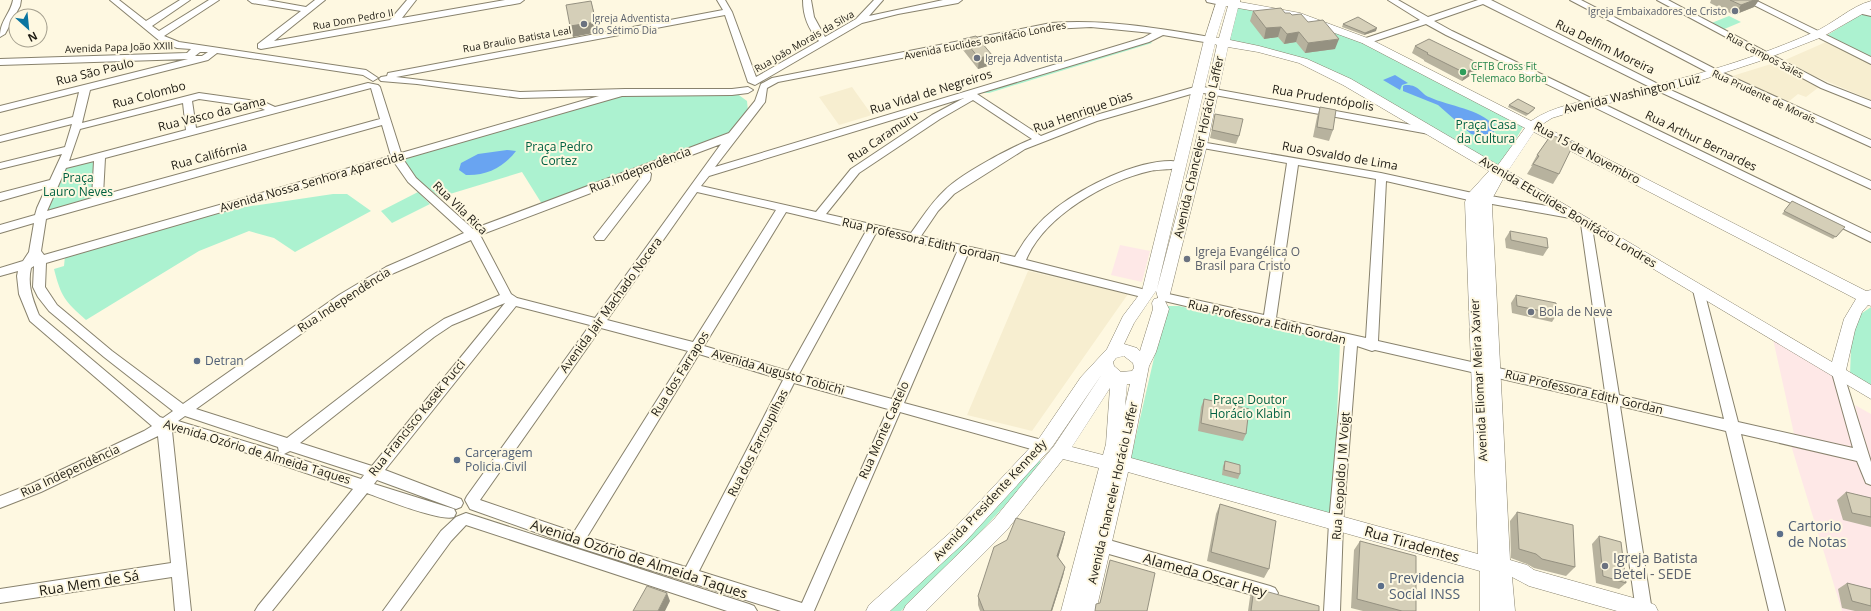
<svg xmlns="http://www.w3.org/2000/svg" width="1871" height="611" font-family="'Open Sans',sans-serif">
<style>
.commercial{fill:#fee8e7}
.built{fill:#f7eed0}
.green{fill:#acf2d0}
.water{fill:#69a4f1}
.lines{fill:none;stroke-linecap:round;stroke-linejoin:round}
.minor-casing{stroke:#88826d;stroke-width:2}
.major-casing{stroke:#88826d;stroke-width:1}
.minor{fill:#fff;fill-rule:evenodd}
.major{fill:#fff;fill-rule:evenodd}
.wall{fill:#b7b29e}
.shaded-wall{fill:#959181}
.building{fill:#d5cfb8;stroke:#959181}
.worship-dot{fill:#6b7280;stroke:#fef8e1;stroke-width:1.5}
.leisure-dot{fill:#2e9e5b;stroke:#fef8e1;stroke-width:1.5}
.service-dot{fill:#5c6f8a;stroke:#fef8e1;stroke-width:1.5}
.labels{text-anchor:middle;stroke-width:4;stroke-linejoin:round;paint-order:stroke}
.far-worship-label{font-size:10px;fill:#5b616d;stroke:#fef8e1;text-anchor:start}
.far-street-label{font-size:10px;fill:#1d1a12;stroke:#fef8e1}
.far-leisure-label{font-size:10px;fill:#27864d;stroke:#fef8e1;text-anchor:start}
.street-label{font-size:12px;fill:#1d1a12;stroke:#fef8e1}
.park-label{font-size:12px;fill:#006142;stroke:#fef8e1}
.worship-label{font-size:12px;fill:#5b616d;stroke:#fef8e1;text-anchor:start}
.service-label{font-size:12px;fill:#4e5e75;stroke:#fef8e1;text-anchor:start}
.near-service-label{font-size:14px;fill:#4e5e75;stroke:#fef8e1;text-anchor:start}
.near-street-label{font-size:14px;fill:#1d1a12;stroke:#fef8e1}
.near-worship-label{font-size:14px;fill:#5b616d;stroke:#fef8e1;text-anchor:start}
</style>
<rect width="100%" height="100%" fill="#fef8e1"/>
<path class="commercial" d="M1120 245 1150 251 1142 282 1111 275Z
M1773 339 1836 377 1859 453 1794 434Z
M1855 405 1871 414V466L1867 456Z
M1790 442 1861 457 1871 486V611H1842Z"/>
<path class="built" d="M1826 42 1871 64V100L1812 75 1785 60Z
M1771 64H1775L1819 87 1806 97 1798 94 1787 103 1729 77Z
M852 87 872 115 839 125 819 97Z
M1028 271 1128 294 1032 431 967 415Z"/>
<path class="green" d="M1237 6 1355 37 1526 122 1498 169 1328 69 1226 41Z
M1871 8V59L1826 36Z
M1729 16 1741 22 1722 30 1709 24Z
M1149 40 1152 43 989 93H980L982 91Z
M736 93 747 101 748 111 731 132 726 135 542 204 522 172 440 197C426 186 409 176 404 158L618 95Z
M98 157 96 199 45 213 66 166Z
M418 192 430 204 392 223 381 211Z
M333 194H347L371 211 295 252 274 238 249 231 199 251 86 320C65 301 61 297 54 269L64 266 65 256 238 208Z
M1166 306H1179L1340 343 1333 514 1130 462Z
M1871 307V387L1850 375 1852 320Z
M1035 459 1040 460 1041 464C997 516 951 565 901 611H882Z"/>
<path class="water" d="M1395 75 1408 83 1402 85 1400 90 1383 80Z
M1405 85C1419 84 1421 94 1429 97 1451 107 1478 108 1495 126L1493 135 1488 138 1471 134 1438 105 1403 91V86Z
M507 150 516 151C504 167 486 176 466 175L459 170 461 163 478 154Z"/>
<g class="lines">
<g class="minor-casing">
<path id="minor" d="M13 0H21L20 6 5 34 0 37C0 20 10 15 13 0Z
M110 0H119L146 21 180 0H190L152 26 159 31 209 0H219L164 36 179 42 366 70 378 78 373 81 363 75 217 53 208 60 90 90 82 123 199 93 264 102 275 107 368 83 378 85 380 87 401 153 599 96 520 98 417 84 381 81 379 79 381 77 387 76 388 73 723 10 717 0H725L732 12 756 77 819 41C808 29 803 16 803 0H811L814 17 825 37 856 19 874 0H883L869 16 943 0H962L958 3 898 14 862 23 755 85 748 82 725 15 396 77 520 92 625 89H732L748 87 753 90 748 93 732 95 622 96 403 159 416 178 473 229 729 133 755 101 761 84 772 78 1051 23C1105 19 1157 28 1210 37L1215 40 1210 43 1163 35 1149 42 977 94 1041 136 1089 117 1198 86 1429 128 1434 131 1429 134 1198 92 1097 121 1025 149 954 194 938 211 921 236 1015 257C1025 238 1039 221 1056 208 1085 186 1135 161 1171 161 1177 162 1182 160 1185 165 1182 170 1158 169 1150 171 1106 181 1044 216 1026 260L1150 291 1152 294 1150 297 1146 298 968 254 904 403 1042 440 1047 442 1049 446 1047 450 1042 452 900 412 814 611H781L577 547 470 509 465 500 467 496 590 325 516 306 385 470 461 499 463 503 461 507 456 509 377 480 374 484 454 509 456 513 454 517C441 522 383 499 367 493L272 611H255L258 606 353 489 244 452 186 433 172 431 191 611H175L172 577 0 603V589L171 563 158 436 41 492 0 508V496L31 484 144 431 152 426 30 321 19 294 17 276 18 271 0 276V268L23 261 29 252 34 223 0 233V225L35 215 37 208 46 188 0 201V193L50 180 62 154 0 169V163L65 147 72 124 0 142V136L73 117 79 92 0 112V106L188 59 0 65V59L187 53 191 49 177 48 161 42ZM1091 27 1152 33 1143 38 715 167 765 102 767 88 778 82 1051 29ZM200 52H208L202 56H195ZM371 88 380 119 103 195 105 158ZM964 98 932 115 851 169 816 212 701 186 709 176ZM199 99 261 108 265 110 196 128 192 101ZM973 100 1032 139C1010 148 962 173 945 190 931 203 922 218 911 233L826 214 859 173 940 119ZM183 103 186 130 69 161 80 129ZM382 125 391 156 44 255 41 251 46 219ZM721 144 595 318 517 298 511 294 480 235 641 174V177L594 237 596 240H604L650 180 651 174 649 171ZM94 161 92 198 47 211 66 168ZM394 162 408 182 464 233 386 267 339 295 183 404 112 351 57 305 45 287 46 263ZM697 192 776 210 693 342 607 320ZM786 212 866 231 788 371 704 346ZM876 233 957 252 892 399 799 374ZM471 240 500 295 444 319 426 331 287 438 196 409 347 301 394 273ZM34 266 33 287 38 297 49 311 104 357 173 411 163 418 160 417 39 315C33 300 27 285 31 268ZM505 303 372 466 300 443 434 337 452 325ZM601 328 688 351 574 532 480 500ZM699 354 783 380 686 567 587 537ZM794 383 888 409 802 603 699 571ZM185 416 278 447 279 452 283 453 178 421ZM290 451 364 475 361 479 284 454Z
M248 0H267L306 7 315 0H325L274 41 390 20 407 0H416L402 18 505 0H524L520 3 261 49 258 48V44L301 11 252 3Z
M1206 0H1224L1225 2 1221 5 1207 2Z
M1388 0H1398L1428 17 1478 0H1491L1664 87 1871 181V189L1658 91 1483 4 1434 21 1452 31 1871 233V242L1446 35 1426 24 1369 43H1363V39L1420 20Z
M1570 0H1581L1719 71 1871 140V147L1713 75Z
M1657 0H1668L1827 84 1871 101V108L1821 88Z
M1744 0H1755L1871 57V64Z
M1861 8 1871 10V16L1858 13V9Z
M1201 142 1381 173 1477 194 1478 197 1473 201 1386 181 1378 341 1605 392 1581 224 1587 220 1591 221 1619 395 1724 419 1693 290 1695 287H1703L1738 422 1853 448 1832 373 1834 369 1838 368 1842 369 1871 462V485L1866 483 1857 461 1741 434 1785 611H1769L1726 431 1620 406 1652 611H1636L1607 403 1375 350 1372 351 1357 346 1343 523 1340 611H1324L1329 523 1345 343 1160 300 1158 297 1160 294 1164 293 1264 315 1287 163 1197 147 1196 145 1197 143ZM1298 165 1376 179 1366 338 1276 318Z
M1485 195 1570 210 1576 214 1570 218 1481 202 1480 199Z
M466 513 749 604 754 606 757 611H727L466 525 451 541 400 611H383L441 531 456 517Z
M1102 538 1270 586 1275 588 1278 593 1275 598 1270 600 1102 552 1097 550 1095 545 1097 540Z"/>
</g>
<g class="major-casing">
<path id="major" d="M1217 0H1240V2L1300 13 1370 39 1531 121C1553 106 1580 102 1606 96 1676 82 1746 62 1812 33 1832 25 1851 6 1871 1V9L1822 37 1763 60 1665 92 1584 108 1552 118 1541 125 1866 291 1871 290V306L1868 305 1862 312 1855 330 1846 370 1871 385V399L1503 179 1492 199V207L1510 560 1527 565 1534 570 1648 602 1655 605 1658 611H1617L1529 586 1512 577 1515 611H1480V571L1128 472 1096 611H1061L1099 468 1063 459 1007 530 926 611H903L906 605 995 518 1054 446 1102 374 1052 447 965 542 890 611H866L869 605 953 530 1040 437 1081 377 1107 349 1123 316 1142 291 1204 40ZM1226 6H1228L1219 38H1216ZM1238 8 1294 18 1362 43 1525 128 1498 165 1351 79 1307 59 1259 46 1230 40ZM1215 44 1217 45 1195 145 1157 289ZM1228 47 1258 52 1299 63 1343 85 1489 171 1468 194 1465 202 1478 554 1131 458 1149 366 1156 352 1169 309 1164 299 1168 298 1170 294 1207 145ZM1534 132 1856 299 1844 319 1832 362 1508 171ZM1156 291 1158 298 1154 299 1152 303 1153 309 1140 351 1137 348 1124 344 1134 323ZM1124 356 1133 363 1134 368 1132 371 1121 372 1114 366 1113 362 1116 358ZM1127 384H1130L1125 406ZM1110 388 1106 444 1103 455 1072 447Z"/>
</g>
<use href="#minor" class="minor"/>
<use href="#major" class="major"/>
</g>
<path class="wall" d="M1711 0H1759L1754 7 1734 15 1710 3Z
M1253 11 1285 13 1292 15 1308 22 1335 49 1305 53 1296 42 1284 44 1278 37 1264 39 1250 21Z
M1343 24 1376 31 1364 35 1342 27Z
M963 39 992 55 991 65 978 69 963 50Z
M1415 46 1480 64 1477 71 1462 81 1424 61V60L1412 53Z
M1509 105 1534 110 1526 116 1508 107Z
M1320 107 1333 130 1329 141 1313 137 1317 117Z
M1215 114 1239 136 1236 144 1210 138Z
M1551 135 1559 174 1553 184 1527 174 1532 166H1531L1537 155Z
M1792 201 1845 227 1833 239 1782 214Z
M1510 231 1548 248 1543 256 1506 248 1505 239Z
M1516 295 1557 314 1552 322 1512 313 1511 303Z
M1204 399 1246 434 1243 441 1198 431 1201 407Z
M1225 461 1240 474 1238 479 1222 475 1223 466Z
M1846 492 1871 498V527L1843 520 1837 500Z
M1220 504 1269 569 1264 578 1207 561 1216 514Z
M1517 512 1575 567 1566 576 1534 568 1527 564 1511 558 1510 521Z
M1065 532 1063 541 1058 557 1065 567 1063 576 1052 611H980L978 605V596Z
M1599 536 1626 583 1619 589 1596 583 1592 544Z
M1360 541 1416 611H1363L1351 608 1354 550Z
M1847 583 1871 589V611H1855L1842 608 1838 589Z
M1254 588 1319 611H1248L1250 597Z"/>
<path class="shaded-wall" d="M1754 0H1759L1754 7 1734 15 1741 5Z
M591 1 599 32 573 37 570 26Z
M1281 27 1278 37 1264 39 1266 28Z
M1377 28 1376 31 1364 35 1365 33Z
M1299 32 1296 42 1284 44 1287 34Z
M1339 39 1335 49 1305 53 1308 43Z
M992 55 991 65 978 69 979 58Z
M1480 64 1477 71 1462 81 1465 73Z
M1065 532 1063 541 1056 565 1057 556Z
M1065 567 1063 576 1052 611H1051Z
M667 593 670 601 665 611H658Z"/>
<path class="building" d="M1730 0H1754L1741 5Z
M591 1 596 22 570 26 566 5Z
M1281 8 1285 13H1290L1292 15 1301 14 1308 22 1323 20 1339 39 1308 43 1299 32 1287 34 1281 27 1266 28 1253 11Z
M1358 17 1377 28 1365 33 1343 24Z
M976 36 992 55 979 58 963 39Z
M1429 39 1480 64 1465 73 1427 54 1428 53 1415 46Z
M1518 99 1535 108 1528 114 1509 105Z
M1320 107 1336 110 1333 130 1317 127Z
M1215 114 1243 119 1239 136 1212 130Z
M1551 135 1574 143 1559 174 1533 164 1539 156 1537 155Z
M1792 201 1845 227 1836 237 1784 211Z
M1510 231 1547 238 1548 248 1511 240Z
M1516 295 1556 303 1557 314 1517 306Z
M1204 399 1249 409 1246 434 1201 423Z
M1225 461 1240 465V474L1224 470Z
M1846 492 1871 498V517L1852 513Z
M1220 504 1276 521 1269 569 1211 552Z
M1517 512 1573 525 1575 567 1542 559 1536 554 1519 549Z
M1016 518 1065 532 1057 556 1065 567 1051 611H984L978 596 994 547 1007 540Z
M1599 536 1621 542 1626 583 1603 576Z
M1360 541 1416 556V611H1402L1357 599Z
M1110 560 1155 573 1147 611H1095L1096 604 1100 603Z
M1847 583 1871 589V606L1852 601Z
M647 586 667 593 658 611H633Z
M1254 588 1319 606V611H1251Z"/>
<g class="worship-dot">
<circle cx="1735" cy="11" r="4"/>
<circle cx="584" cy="24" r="4"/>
<circle cx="977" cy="58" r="4"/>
<circle cx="1187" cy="259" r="4"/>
<circle cx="1531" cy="312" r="4"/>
<circle cx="1605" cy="566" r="4"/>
</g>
<circle class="leisure-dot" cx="1463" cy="72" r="4"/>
<g class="service-dot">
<circle cx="197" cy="361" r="4"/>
<circle cx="457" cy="460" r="4"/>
<circle cx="1780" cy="534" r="4"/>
<circle cx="1381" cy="586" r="4"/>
</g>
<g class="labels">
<g class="far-worship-label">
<text x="1727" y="15" text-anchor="end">Igreja Embaixadores de Cristo</text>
<text x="592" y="22">Igreja Adventista<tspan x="592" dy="12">do Sétimo Dia</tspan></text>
<text x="985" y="62">Igreja Adventista</text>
</g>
<g class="far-street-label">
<text transform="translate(353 19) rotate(-10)" y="4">Rua Dom Pedro II</text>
<text transform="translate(517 39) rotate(-10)" y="4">Rua Braulio Batista Leal</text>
<text transform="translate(985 40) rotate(-11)" y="4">Avenida Euclides Bonifácio Londres</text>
<text transform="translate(804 41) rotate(-30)" y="4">Rua João Morais da Silva</text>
<text transform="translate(119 47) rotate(-2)" y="4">Avenida Papa João XXIII</text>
<text transform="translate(1765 55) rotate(28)" y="4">Rua Campos Sales</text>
<text transform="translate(1764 96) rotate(25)" y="4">Rua Prudente de Morais</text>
</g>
<g class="far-leisure-label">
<text x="1471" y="70">CFTB Cross Fit<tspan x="1471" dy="12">Telemaco Borba</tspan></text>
</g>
<g class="street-label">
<text transform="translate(1605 47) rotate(26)" y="4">Rua Delfim Moreira</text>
<text transform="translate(95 72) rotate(-14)" y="4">Rua São Paulo</text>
<text transform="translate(931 92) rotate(-17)" y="4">Rua Vidal de Negreiros</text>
<text transform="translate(1632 94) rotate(-13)" y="4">Avenida Washington Luiz</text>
<text transform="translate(149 95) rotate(-15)" y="4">Rua Colombo</text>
<text transform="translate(1323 98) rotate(10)" y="4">Rua Prudentópolis</text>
<text transform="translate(1083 112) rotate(-19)" y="4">Rua Henrique Dias</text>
<text transform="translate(212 114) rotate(-14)" y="4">Rua Vasco da Gama</text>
<text transform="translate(883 137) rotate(-34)" y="4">Rua Caramuru</text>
<text transform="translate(1701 141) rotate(26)" y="4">Rua Arthur Bernardes</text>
<text transform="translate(1199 147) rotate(-77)" y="4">Avenida Chanceler Horácio Laffer</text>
<text transform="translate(1587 153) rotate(28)" y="4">Rua 15 de Novembro</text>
<text transform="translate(209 156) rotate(-15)" y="4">Rua Califórnia</text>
<text transform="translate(1340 156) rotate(10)" y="4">Rua Osvaldo de Lima</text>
<text transform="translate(640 170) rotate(-21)" y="4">Rua Independência</text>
<text transform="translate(312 182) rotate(-16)" y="4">Avenida Nossa Senhora Aparecida</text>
<text transform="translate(460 208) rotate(44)" y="4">Rua Vila Rica</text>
<text transform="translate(1568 212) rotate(31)" y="4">Avenida EEuclides Bonifácio Londres</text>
<text transform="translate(921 240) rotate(13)" y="4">Rua Professora Edith Gordan</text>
<text transform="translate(344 300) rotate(-33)" y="4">Rua Independência</text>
<text transform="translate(611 305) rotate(-54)" y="4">Avenida Jair Machado Nocera</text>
<text transform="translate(1267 322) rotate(13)" y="4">Rua Professora Edith Gordan</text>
<text transform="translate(778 372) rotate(16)" y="4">Avenida Augusto Tobichi</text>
<text transform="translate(680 374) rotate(-58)" y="4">Rua dos Farrapos</text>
<text transform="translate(1479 380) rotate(-93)" y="4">Avenida Eliomar Meira Xavier</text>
<text transform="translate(1584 392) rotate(13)" y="4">Rua Professora Edith Gordan</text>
<text transform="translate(417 418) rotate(-51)" y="4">Rua Francisco Kasek Pucci</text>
<text transform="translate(884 430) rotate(-66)" y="4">Rua Monte Castelo</text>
<text transform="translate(758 443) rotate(-63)" y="4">Rua dos Farroupilhas</text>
<text transform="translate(257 452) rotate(17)" y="4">Avenida Ozório de Almeida Taques</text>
<text transform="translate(70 471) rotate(-25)" y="4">Rua Independência</text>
<text transform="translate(1341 476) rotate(-86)" y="4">Rua Leopoldo J M Voigt</text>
<text transform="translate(1113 493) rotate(-77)" y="4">Avenida Chanceler Horácio Laffer</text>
<text transform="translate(990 500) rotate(-47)" y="4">Avenida Presidente Kennedy</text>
</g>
<g class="park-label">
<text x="1486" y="129">Praça Casa<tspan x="1486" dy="14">da Cultura</tspan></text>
<text x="559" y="151">Praça Pedro<tspan x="559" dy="14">Cortez</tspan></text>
<text x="78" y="182">Praça<tspan x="78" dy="14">Lauro Neves</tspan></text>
<text x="1250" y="404">Praça Doutor<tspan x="1250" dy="14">Horácio Klabin</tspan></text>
</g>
<g class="worship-label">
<text x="1195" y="256">Igreja Evangélica O<tspan x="1195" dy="14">Brasil para Cristo</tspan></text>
<text x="1539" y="316">Bola de Neve</text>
</g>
<g class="service-label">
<text x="205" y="365">Detran</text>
<text x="465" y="457">Carceragem<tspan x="465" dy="14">Policia Civil</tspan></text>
</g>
<g class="near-service-label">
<text x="1788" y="531">Cartorio<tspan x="1788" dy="16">de Notas</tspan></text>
<text x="1389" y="583">Previdencia<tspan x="1389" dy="16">Social INSS</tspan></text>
</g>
<g class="near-street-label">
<text transform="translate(1412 544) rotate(16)" y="5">Rua Tiradentes</text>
<text transform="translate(639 559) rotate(18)" y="5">Avenida Ozório de Almeida Taques</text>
<text transform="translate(1205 575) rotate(16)" y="5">Alameda Oscar Hey</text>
<text transform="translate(89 583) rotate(-9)" y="5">Rua Mem de Sá</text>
</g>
<g class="near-worship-label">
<text x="1613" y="563">Igreja Batista<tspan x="1613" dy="16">Betel - SEDE</tspan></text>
</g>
</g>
<g transform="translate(28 28) rotate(153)"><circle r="19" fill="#fef8e1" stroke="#a49f8e"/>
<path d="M0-3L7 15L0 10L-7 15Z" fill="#0a75a0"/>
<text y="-6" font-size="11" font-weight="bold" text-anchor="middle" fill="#1d1a12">N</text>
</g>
</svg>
